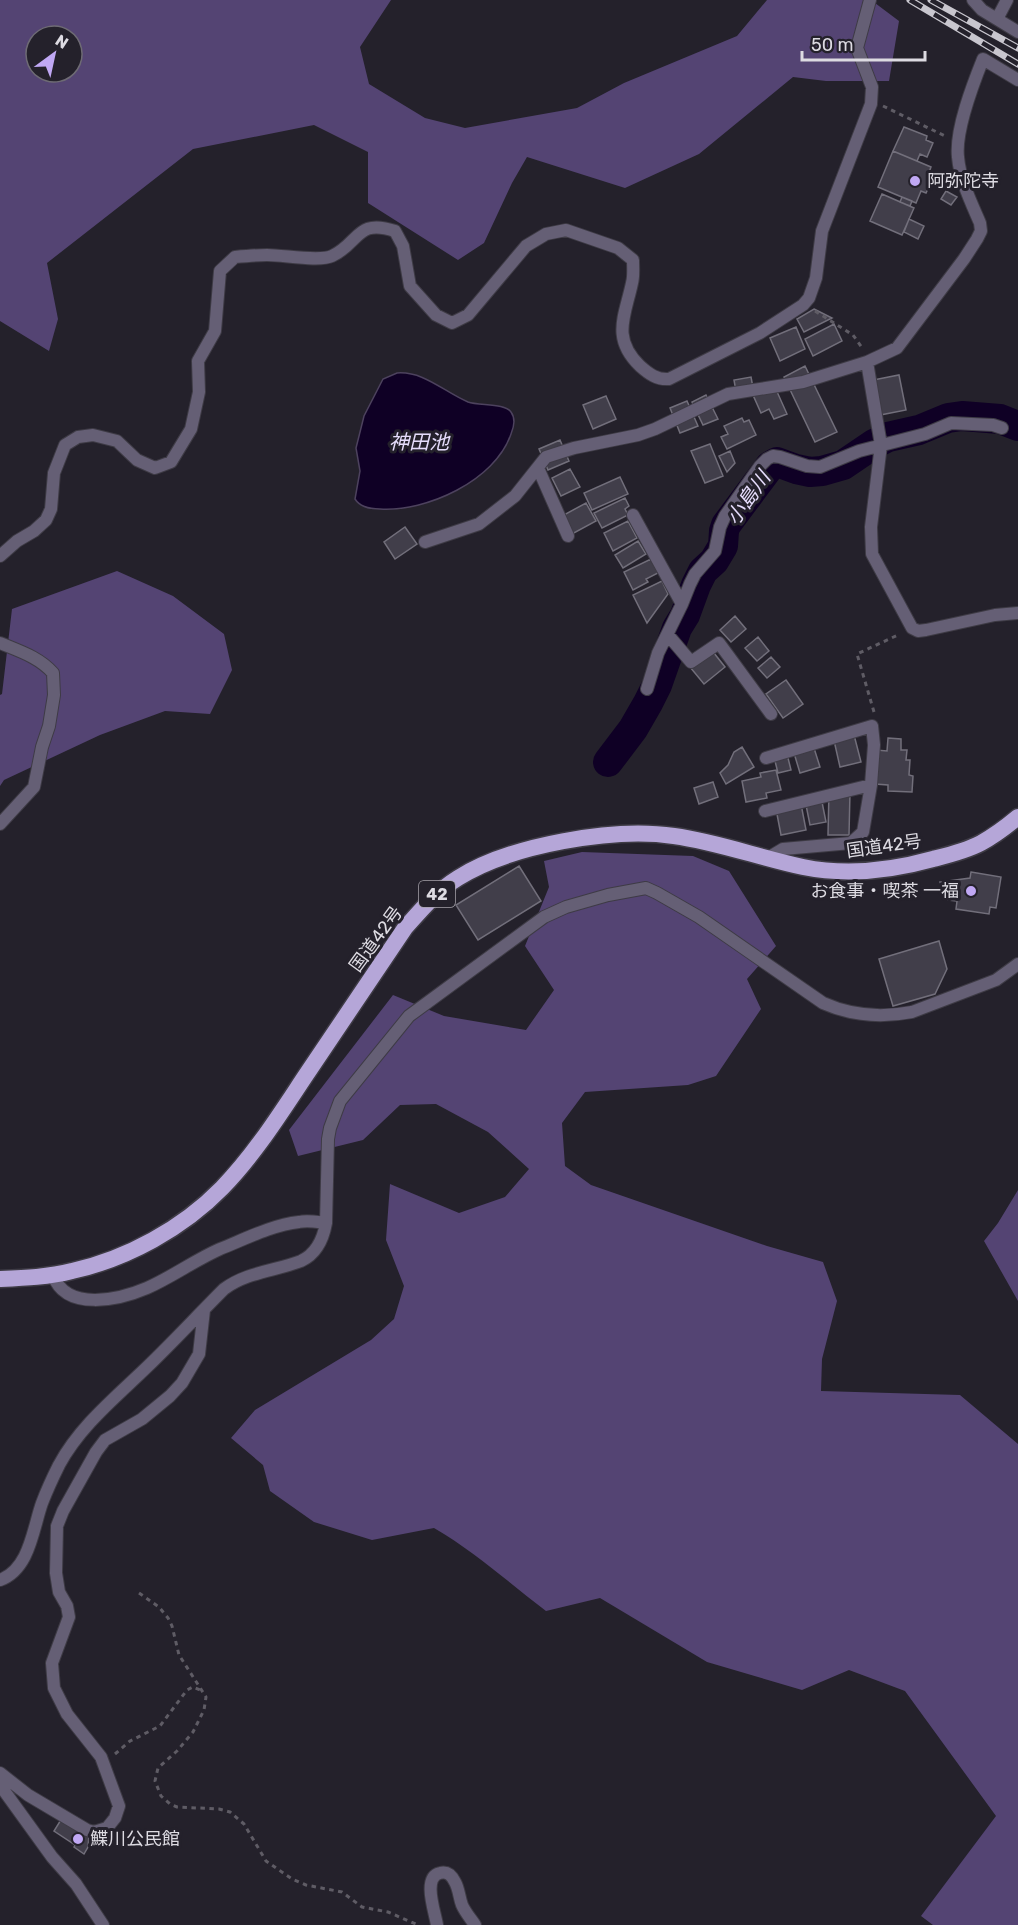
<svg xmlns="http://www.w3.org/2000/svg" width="1018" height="1925" font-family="Rubik,'Noto Sans JP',sans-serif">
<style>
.forest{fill:#544473;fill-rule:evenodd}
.water{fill:#0f0025;stroke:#4d425e;stroke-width:1.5}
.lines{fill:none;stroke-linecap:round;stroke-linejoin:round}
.river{stroke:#0f0025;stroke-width:30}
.building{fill:#413e4a;stroke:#726f7b;stroke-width:1.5}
.minor-casing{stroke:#3e3b45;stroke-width:14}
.trunk-casing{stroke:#3e3b45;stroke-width:19}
.path{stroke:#5f5c65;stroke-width:3;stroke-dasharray:4.5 4.5;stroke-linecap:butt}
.minor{stroke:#655f75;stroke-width:12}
.trunk{stroke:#b5a6d8;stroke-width:16}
.rail-casing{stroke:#c8c6ce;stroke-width:7}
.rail{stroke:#24212b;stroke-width:4.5;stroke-dasharray:14;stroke-linecap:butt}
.poi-dot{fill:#c0a8f4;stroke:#24212b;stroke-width:2}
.labels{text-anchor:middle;stroke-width:6;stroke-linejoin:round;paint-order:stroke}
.shield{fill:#24212b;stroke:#a6a3ab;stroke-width:1.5}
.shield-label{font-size:16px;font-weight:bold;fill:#dddbe2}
.poi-label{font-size:18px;fill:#dddbe2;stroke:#24212b;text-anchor:start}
.street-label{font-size:18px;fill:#dddbe2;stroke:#24212b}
.water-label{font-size:20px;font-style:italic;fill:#e5dcfb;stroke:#24212b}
</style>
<rect width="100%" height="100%" fill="#24212b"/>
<path class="forest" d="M0 0H391L360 47 369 84 425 118 465 128 577 108 624 83 737 36 767 0H871L899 21 889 81H826L793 77 699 154 625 188 527 157 512 183 484 243 458 260 368 203V152L314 125 193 149 47 263 58 319 49 351 0 321ZM36 36H72V72H36Z
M117 571 173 596 224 634 232 670 210 714 165 711 100 735 4 780 0 786V695L2 694 12 609Z
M582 852 693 856 729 871 776 946 747 979 761 1009 716 1076 688 1085 585 1092 562 1123 565 1166 591 1185 767 1246 823 1262 837 1301 822 1359 821 1391 960 1395 1018 1444V1925H933L921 1916 996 1816 905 1691 849 1670 802 1690 707 1662 600 1598 546 1611C509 1583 474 1551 434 1528L372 1540 314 1522 270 1491 263 1465 231 1438 255 1410 371 1340 394 1319 404 1286 386 1240 390 1184 459 1213 505 1197 529 1169 488 1132 436 1104 400 1105 363 1140 298 1156 289 1130 393 995 444 1016 526 1030 554 990 525 946 549 887 544 861Z
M1018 1190V1301L984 1241 998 1223Z"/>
<path class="water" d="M397 373C424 371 444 392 468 402 479 406 505 403 511 412 516 419 514 427 511 434 495 481 426 512 380 509 370 509 360 507 355 499L360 471 356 448 364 416 383 379Z"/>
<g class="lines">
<path class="river" d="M608 762 633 729 648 703 657 685 677 628 685 615 696 585 703 571 714 561 723 546 724 531 726 525 770 466 777 462 796 469 810 472 822 471 843 465 874 444 888 437 919 430 948 418 962 416 1000 419 1018 426"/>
</g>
<path class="building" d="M904 127 927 136 926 140 933 143 927 157 920 154 917 161 893 151Z
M893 151 931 167 927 178 932 180 926 193 921 191 916 203 878 187Z
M946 191 957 197 951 205 941 199Z
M882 194 914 208 902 235 870 221Z
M902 197 912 201 910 206 900 202Z
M909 219 924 226 918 239 904 232Z
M814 309 832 318 804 332 797 319Z
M834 324 842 341 813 356 805 339Z
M796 327 805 349 780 361 770 338Z
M805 366 837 432 815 442 784 377Z
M899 375 906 410 875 416 868 381Z
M751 377 754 393 737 397 734 380Z
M774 385 787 414 774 419 769 409 761 413 753 395Z
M706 395 718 419 703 425 692 402Z
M606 396 616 419 593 429 583 405Z
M687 401 698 426 680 433 670 408Z
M742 418 744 422 749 420 756 435 727 449 721 437 728 434 724 426Z
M560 440 569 461 548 470 539 449Z
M710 444 723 476 705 483 691 451Z
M730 451 735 463 727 472 719 456Z
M570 469 580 487 561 496 552 478Z
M620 477 628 494 592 510 584 493Z
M625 498 629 506 625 509 628 515 602 528 594 513Z
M586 503 596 521 572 534 562 516Z
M628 521 637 538 613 551 604 533Z
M405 527 417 544 395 559 384 542Z
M638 541 646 554 623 568 615 555Z
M651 559 658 573 646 579 648 582 633 590 624 572Z
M662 581 668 594 647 623 633 595Z
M735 616 746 629 731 642 720 630Z
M758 637 769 651 757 661 745 648Z
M710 648 725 667 704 684 685 661Z
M771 657 780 667 767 678 758 668Z
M786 680 803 704 783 718 766 694Z
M853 731 861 762 840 767 833 736Z
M888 738 901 739V750H907L906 760H910L909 775 913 776 912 792 888 791V785L875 784 876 750 887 751Z
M742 747 754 767 726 784 720 773 728 765 734 752Z
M814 748 820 767 800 773 794 753Z
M787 754 791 770 778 773 774 757Z
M776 770 781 790 766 793 767 798 746 802 742 781 761 777 760 773Z
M713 782 718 797 699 804 694 788Z
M829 791 850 792 849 835H828Z
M821 797 826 822 810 825 805 800Z
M801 804 806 830 781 835 776 809Z
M519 866 541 901 478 940 456 905Z
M971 872 1001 877 996 908 990 907 989 914 956 909 957 901 948 900 940 882 970 878Z
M939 941 947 969 935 994 893 1006 879 959Z
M62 1818 89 1835 88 1847 84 1854 74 1847 75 1845 54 1831Z"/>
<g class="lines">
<g class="minor-casing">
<path id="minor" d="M973 0 982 10 1018 32
M997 19 1007 0
M867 362 881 445 871 527 872 554 912 628 918 631 926 630 995 615 1018 613
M538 468 568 536
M633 515 682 604
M425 542 479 524 515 496 546 457 574 448 638 435 655 429 728 394 803 382 867 362 897 348 964 259 977 239 981 231 980 223C971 202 960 180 958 157 955 130 973 84 983 59L1018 80
M0 556 17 541 34 531 46 520 51 509 54 473 65 445 78 437 93 435 117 441 137 460 155 468 171 462 191 429 199 392 198 361 215 331 220 271 235 257C246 256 257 255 267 255 284 255 319 262 332 256 360 243 356 218 395 231L403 246 410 286 436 315 452 323 468 315 526 246 546 234 566 230 618 248 633 260C633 267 634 276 632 283 625 316 611 338 640 366 649 374 657 380 669 379L760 333 803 305 809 298 816 278 822 231 871 104 872 87 857 48 870 0
M668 635 691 662 719 643 771 714
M0 643C19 651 39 657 53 673L54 695 49 726 42 747 34 787 0 824
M647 689 658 653 682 604 690 584 695 574 715 551 720 527 725 516 760 466 767 459 773 456 780 457 807 466 820 467 859 451 925 434 951 423 993 425 1002 428
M766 758 872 726 874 745 871 785 863 832 851 843 783 849 768 858
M765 811 871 785
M53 1275C66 1312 119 1300 147 1288 172 1277 195 1260 220 1249 245 1239 272 1225 299 1222 308 1220 317 1222 326 1223
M0 1580C30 1569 33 1528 42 1503 47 1490 53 1477 59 1465 80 1426 115 1398 147 1367 173 1342 198 1315 224 1289 247 1272 275 1271 301 1261 316 1254 323 1240 326 1223L328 1139 330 1128 340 1101 409 1016 544 917 566 907 608 895 646 888 657 893 699 917 823 1003C852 1016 881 1018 912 1012L996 980 1018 964
M0 1773 28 1795 87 1830 94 1832 107 1828 115 1818 119 1806 101 1757 67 1714 54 1688 52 1663 69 1617 67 1606 59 1592 56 1573 57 1526 63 1511 96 1452 105 1440 142 1419 170 1396 182 1383 199 1354 204 1310
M0 1785 52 1857 76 1884 103 1925
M437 1925C435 1912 422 1877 440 1873 448 1871 452 1876 455 1882 459 1889 459 1897 462 1905 465 1912 471 1919 475 1925"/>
</g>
<g class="trunk-casing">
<path id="trunk" d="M0 1279C24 1278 49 1277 72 1271 127 1259 183 1228 222 1188 255 1154 280 1114 306 1075 339 1026 372 977 405 928 422 909 437 891 458 878 510 845 614 827 674 836 718 842 760 858 803 867 847 876 890 871 933 859 949 855 966 851 981 843 994 836 1006 827 1018 817"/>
</g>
<path class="path" d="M883 106 945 136
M815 311 853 335 863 349
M874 712 857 654 900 634
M139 1593 159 1607 168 1618 172 1626 179 1655 206 1697 204 1710 193 1732 177 1751 158 1768 155 1781 161 1796 170 1804 177 1807 219 1809 230 1812 244 1824 266 1861 292 1879 306 1885 342 1892 362 1907 388 1912 418 1925
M115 1754 130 1741 160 1726 187 1690 193 1687 200 1690"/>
<use href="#minor" class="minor"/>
<use href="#trunk" class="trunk"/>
<g class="rail-casing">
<path id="rail" d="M910 0 1018 64
M931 0 1018 48"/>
</g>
<use href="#rail" class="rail"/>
</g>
<g class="poi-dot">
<circle cx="915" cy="181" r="6"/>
<circle cx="971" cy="891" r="6"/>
<circle cx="78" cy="1839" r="6"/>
</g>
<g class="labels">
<rect class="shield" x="419" y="881" width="36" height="26" rx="4.5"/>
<g class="shield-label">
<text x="437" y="900">42</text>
</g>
<g class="poi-label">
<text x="927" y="187">阿弥陀寺</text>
<text x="959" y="897" text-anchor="end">お食事・喫茶 一福</text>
<text x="90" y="1845">鰈川公民館</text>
</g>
<g class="street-label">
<text transform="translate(884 846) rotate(-8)" y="6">国道42号</text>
<text transform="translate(376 939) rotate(-54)" y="6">国道42号</text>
</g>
<g class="water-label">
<text x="419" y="449">神田池</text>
<text transform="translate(748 498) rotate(-55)" y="7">小島川</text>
</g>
</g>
<g transform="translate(54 54) rotate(33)"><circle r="28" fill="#24212b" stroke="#6e6b74" stroke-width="1.5"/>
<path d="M0-4.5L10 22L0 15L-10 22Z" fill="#c0a8f4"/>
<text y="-9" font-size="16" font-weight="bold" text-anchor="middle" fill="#dddbe2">N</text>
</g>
<path d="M802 51v9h123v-9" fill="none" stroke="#dddbe2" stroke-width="3"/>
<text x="811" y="51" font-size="18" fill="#dddbe2" stroke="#24212b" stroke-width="4.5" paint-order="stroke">50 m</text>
</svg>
